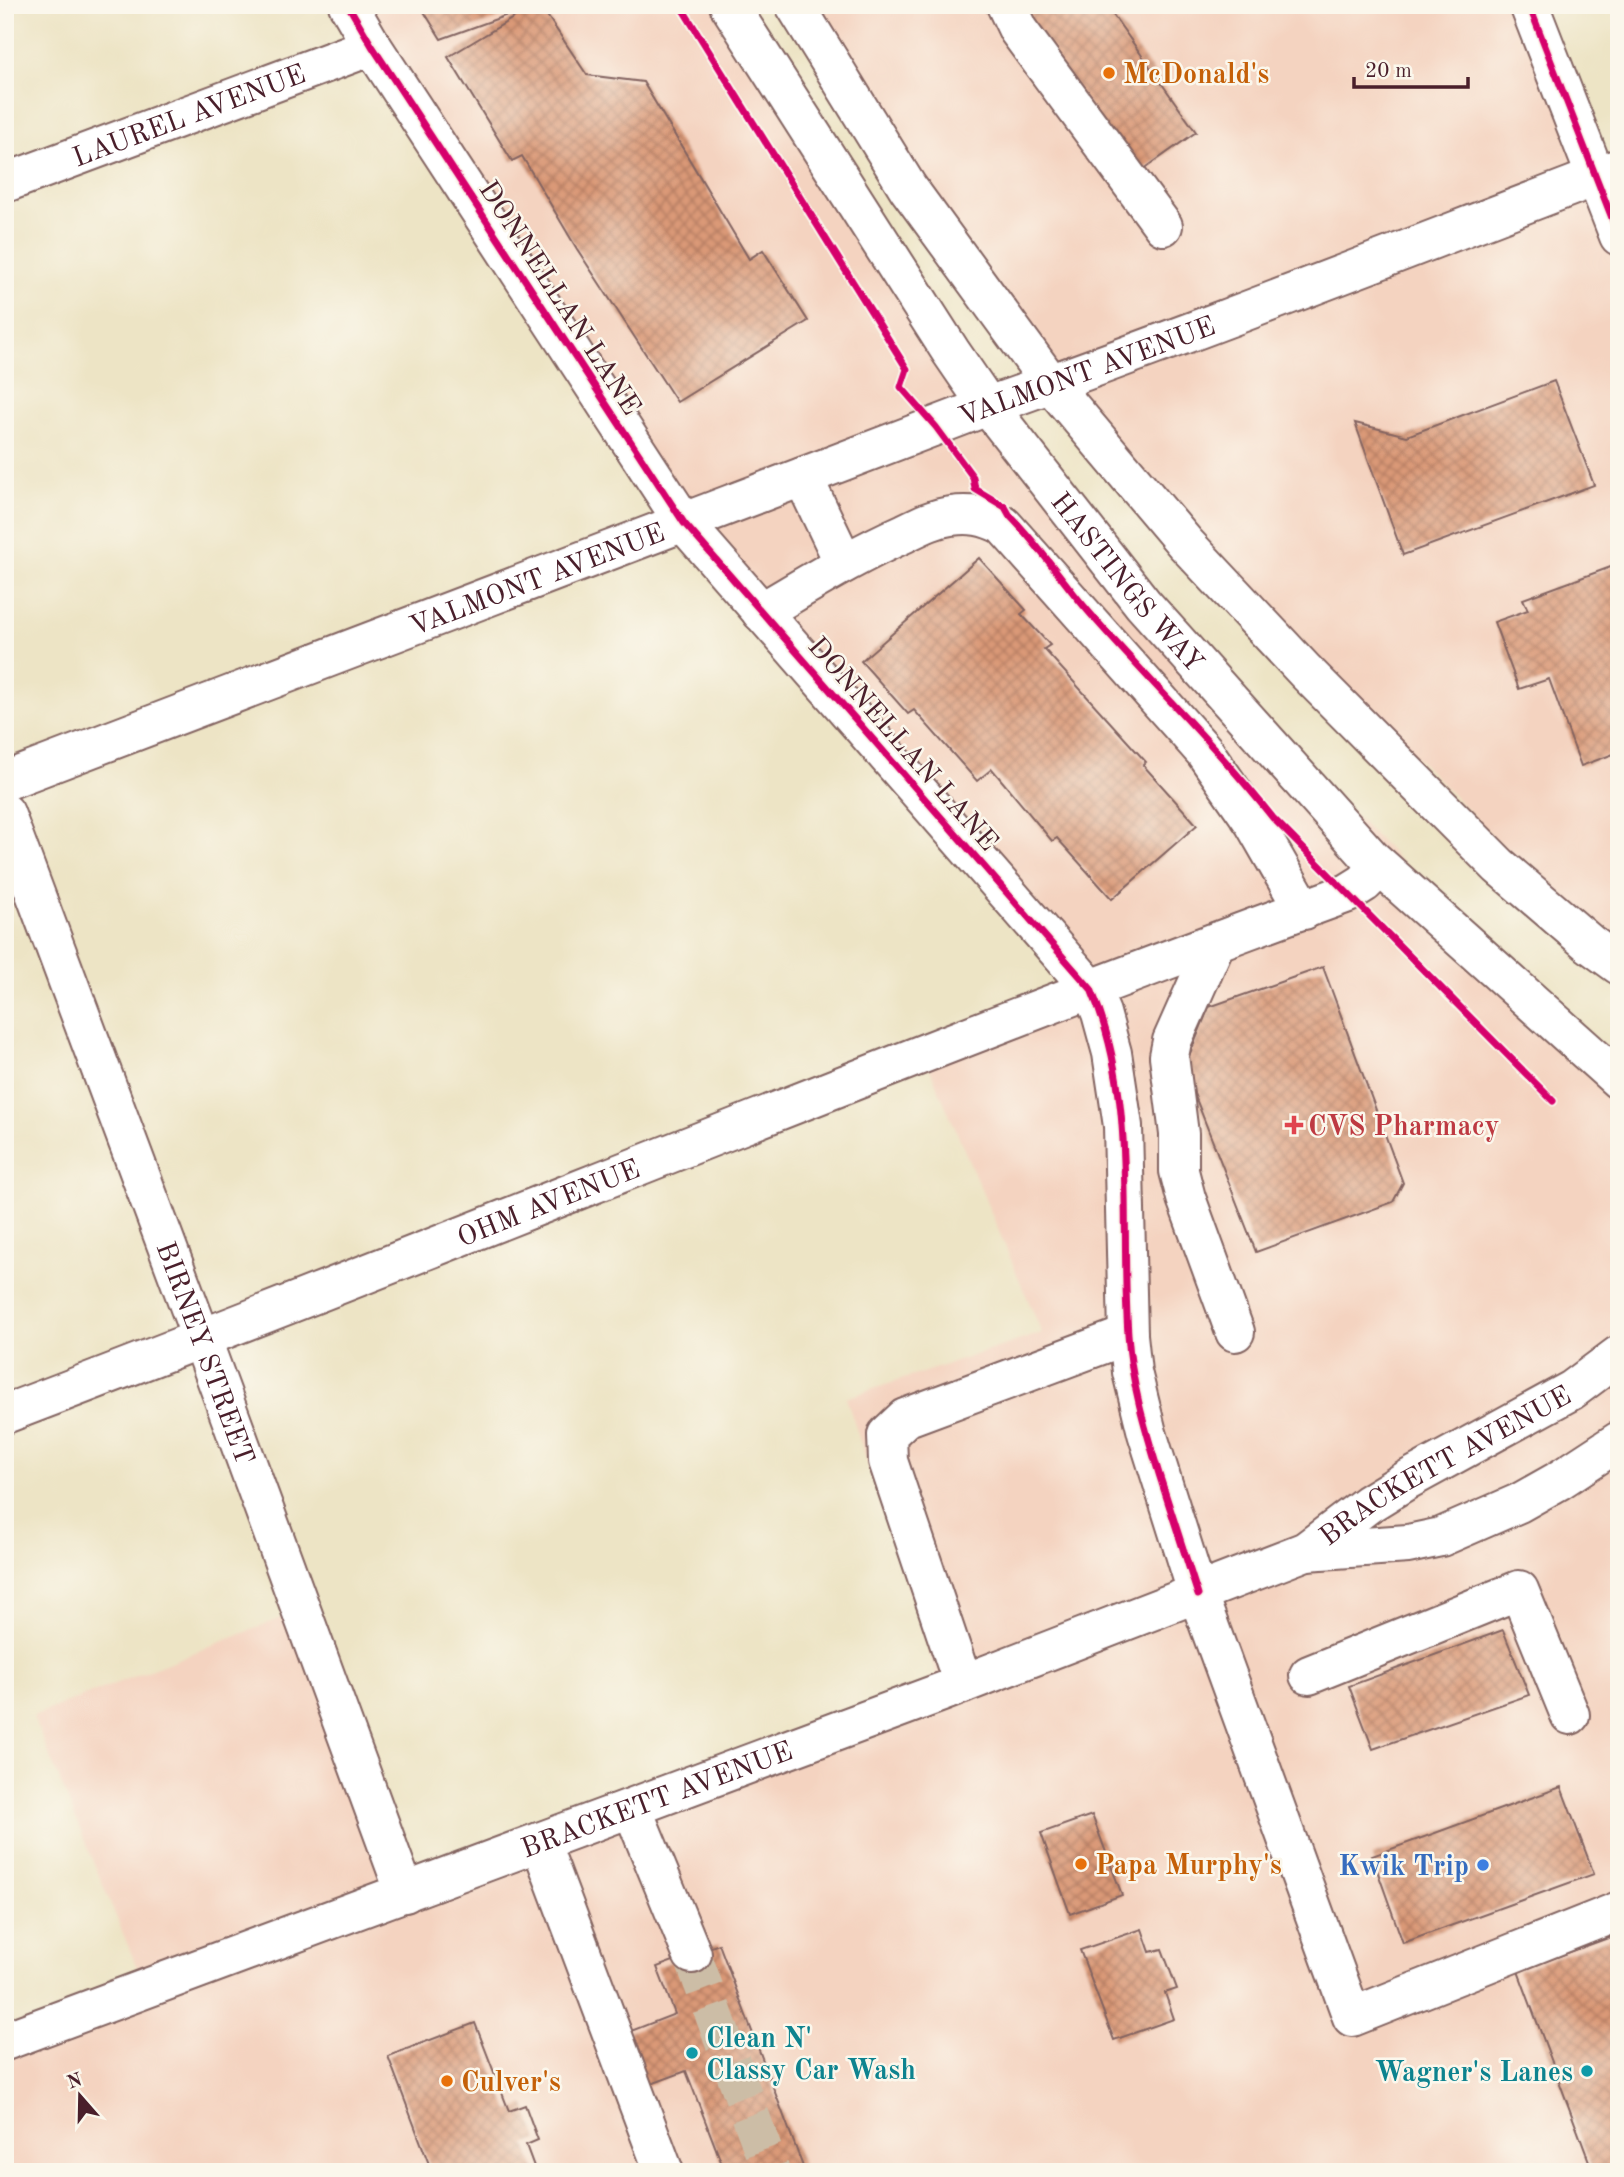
<svg xmlns="http://www.w3.org/2000/svg" width="1624" height="2177" font-family="'Old Standard TT',serif">
<style>
.built{fill:#f4d3c0}
.building{fill:url(#building-cross-hatch)}
.lines{fill:none;stroke-linecap:round;stroke-linejoin:round}
.minor-tunnel{stroke:#ccbda6;stroke-width:38;stroke-dasharray:38 19;stroke-linecap:butt}
.minor-casing{stroke:#836461;stroke-width:42}
.major-casing{stroke:#836461;stroke-width:42}
.path{stroke:#836461;stroke-width:4.5;stroke-dasharray:2 5;stroke-linecap:butt}
.minor{stroke:#fff;stroke-width:38}
.major{stroke:#fff;stroke-width:38}
.cycleway-casing{stroke:#fbf7ec;stroke-width:11}
.cycleway{stroke:#d6006c;stroke-width:7}
.food-dot{fill:#e8710a;stroke:#fbf7ec;stroke-width:2.5}
.health-dot{fill:#e0444e;stroke:#fbf7ec;stroke-width:2.5}
.shop-dot{fill:#3f7fe0;stroke:#fbf7ec;stroke-width:2.5}
.culture-dot{fill:#0f9aa8;stroke:#fbf7ec;stroke-width:2.5}
.labels{text-anchor:middle;stroke-width:5;stroke-linejoin:round;paint-order:stroke}
.food-label{font-size:28px;font-weight:bold;fill:#c56008;stroke:#fbf7ec;text-anchor:start}
.street-label{font-size:28px;fill:#4a1f2b;stroke:#fbf7ec}
.health-label{font-size:28px;font-weight:bold;fill:#be3a42;stroke:#fbf7ec;text-anchor:start}
.shop-label{font-size:28px;font-weight:bold;fill:#366cbe;stroke:#fbf7ec;text-anchor:end}
.culture-label{font-size:28px;font-weight:bold;fill:#0d838f;stroke:#fbf7ec;text-anchor:start}
</style>
<defs>
<pattern id="building-cross-hatch" width="8" height="8" patternUnits="userSpaceOnUse" patternTransform="scale(1.75)"><rect width="8" height="8" fill="#da9977"/><path d="M0 0l8 8M0 8l8-8" fill="none" stroke="#b37c62"/></pattern>
</defs>
<rect width="100%" height="100%" fill="#fbf7ec"/>
<filter id="ink" filterUnits="userSpaceOnUse"><feTurbulence type="fractalNoise" baseFrequency=".0143" numOctaves="2"/><feDisplacementMap in="SourceGraphic" scale="14" xChannelSelector="R" yChannelSelector="G"/><feConvolveMatrix kernelMatrix="1 2 1 2 8 2 1 2 1" color-interpolation-filters="sRGB"/></filter>
<filter id="wash" filterUnits="userSpaceOnUse"><feTurbulence type="fractalNoise" baseFrequency=".00686" numOctaves="4" result="noise"/><feDisplacementMap in="SourceGraphic" scale="28" xChannelSelector="R" yChannelSelector="G"/><feGaussianBlur stdDeviation="1.57" result="paint"/><feColorMatrix in="noise" values="0 0 0 0 0 0 0 0 0 0 0 0 0 0 0 0 0 1.4 0 .05"/><feComposite in="paint" operator="in"/></filter>
<g filter="url(#wash)">
<rect width="100%" height="100%" fill="#ede4c5"/>
<path class="built" d="M348 5H729L1143 604 1619 1080V2172H5V2041L146 1989 33 1716 302 1610 405 1892 942 1692 846 1398 1042 1333 924 1055 1090 990 684 523Z
M813 5H1529L1619 236V965L1051 384Z"/>
<g id="blocks">
<path class="building" d="M420 5H532V6L441 39Z
M535 5H540L587 75 643 82 749 259 763 250 808 321 677 402 577 249 522 156 512 161 448 57Z
M1033 5H1106L1196 132 1137 174 1022 13Z
M1554 381 1594 485 1403 555 1355 423 1407 436Z
M979 558 1026 610 1021 614 1050 645 1044 649 1146 762 1143 765 1197 825 1112 899 1057 838 1052 841 992 769 977 781 914 710 908 714 861 661Z
M1619 564V752L1581 766 1549 679 1519 689 1494 622 1528 610 1523 599Z
M1323 967 1403 1183 1393 1202 1256 1252 1184 1068 1209 1007Z
M1503 1630 1529 1695 1373 1749 1349 1686Z
M1561 1787 1594 1874 1403 1943 1372 1856Z
M1092 1815 1122 1895 1070 1914 1041 1833Z
M1142 1929 1150 1952 1162 1949 1177 1989 1165 1993 1174 2019 1114 2040 1080 1950Z
M1619 1934V2172H1593L1518 1971Z
M719 1944 805 2172H725L686 2071 638 2089 618 2036 675 2014 657 1967Z
M475 2023 509 2111 525 2105 538 2140 526 2145 536 2172H432L388 2056Z"/>
</g>
</g>
<g filter="url(#ink)">
<use href="#blocks" fill-opacity="0" stroke="#836461" stroke-width="2"/>
<g class="lines">
<path class="minor-tunnel" d="M692 1954 771 2172"/>
<g class="minor-casing">
<g id="minor">
<path d="M348 5 372 46 684 523 1091 989 1101 1013 1112 1053 1123 1126 1128 1335 1132 1372 1147 1433 1198 1595 1352 2017 1619 1911"/>
<path d="M1006 5 1018 30 1163 226"/>
<path d="M1529 5 1619 236"/>
<path id="s1" d="M5 183 372 46"/>
<path d="M803 477 844 563"/>
<path d="M761 612C809 584 855 555 905 533 919 526 934 518 951 516 970 513 985 516 1003 525L1204 751 1254 823 1304 910"/>
<path id="s2" d="M5 781 988 406C1200 331 1409 248 1619 168"/>
<path id="s3" d="M5 813 202 1340 405 1893"/>
<path d="M1216 942 1172 1041 1169 1056 1179 1134V1171L1186 1198 1235 1332"/>
<path id="s4" d="M5 1414C454 1244 897 1057 1348 893L1364 883 1380 867"/>
<path d="M1309 1675 1519 1590 1570 1715"/>
<path d="M963 1684 888 1461 887 1435 905 1418 1128 1335"/>
<path d="M632 1808 692 1954"/>
<path d="M540 1842 664 2172"/>
</g>
</g>
<g class="major-casing">
<g id="major">
<path id="s5" d="M729 5 951 352 988 406 1143 604 1372 859 1619 1080"/>
<path d="M795 5 908 188 1051 384 1185 543 1305 671 1499 866 1590 944 1619 965"/>
<path d="M1306 1551 1408 1544 1441 1537 1519 1503 1558 1481 1619 1441"/>
<path id="s6" d="M5 2041 942 1692 1306 1551 1368 1504 1407 1480 1572 1390 1619 1355"/>
</g>
</g>
<path class="path" d="M680 5 907 369 901 387 910 397
M959 458 972 477
M1375 921 1553 1101"/>
<use href="#minor" class="minor"/>
<use href="#major" class="major"/>
<g class="cycleway-casing">
<path id="cycleway" d="M348 5 372 46 684 523 1091 989C1138 1099 1120 1219 1128 1334 1131 1382 1145 1428 1159 1474 1172 1514 1185 1554 1198 1595
M680 5 907 369 901 387 936 427 973 477 975 489 1005 507 1010 516C1041 547 1065 586 1095 619 1154 686 1218 748 1273 818L1553 1101
M1529 5 1619 236"/>
</g>
<use href="#cycleway" class="cycleway"/>
</g>
</g>
<g class="food-dot">
<circle cx="1109" cy="73" r="7"/>
<circle cx="1081" cy="1864" r="7"/>
<circle cx="447" cy="2081" r="7"/>
</g>
<path class="health-dot" d="M1290.5 1114.5h7v7h7v7h-7v7h-7v-7h-7v-7h7z"/>
<circle class="shop-dot" cx="1483" cy="1865" r="7"/>
<g class="culture-dot">
<circle cx="692" cy="2053" r="7"/>
<circle cx="1587" cy="2071" r="7"/>
</g>
<g class="labels">
<g class="food-label">
<text x="1123" y="83">McDonald's</text>
<text x="1095" y="1874">Papa Murphy's</text>
<text x="461" y="2091">Culver's</text>
</g>
<g class="street-label">
<text dy="10" stroke="none"><textPath href="#s1" startOffset="196">LAUREL AVENUE</textPath></text>
<text transform="translate(561 297) rotate(57)" y="10">DONNELLAN LANE</text>
<text dy="10" stroke="none"><textPath href="#s2" startOffset="1157">VALMONT AVENUE</textPath></text>
<text dy="10" stroke="none"><textPath href="#s2" startOffset="569">VALMONT AVENUE</textPath></text>
<text dy="10" stroke="none"><textPath href="#s5" startOffset="702">HASTINGS WAY</textPath></text>
<text transform="translate(904 743) rotate(49)" y="10">DONNELLAN LANE</text>
<text dy="10" stroke="none"><textPath href="#s4" startOffset="583">OHM AVENUE</textPath></text>
<text dy="10" stroke="none"><textPath href="#s3" startOffset="576">BIRNEY STREET</textPath></text>
<text dy="10" stroke="none"><textPath href="#s6" startOffset="1554">BRACKETT AVENUE</textPath></text>
<text dy="10" stroke="none"><textPath href="#s6" startOffset="695">BRACKETT AVENUE</textPath></text>
</g>
<g class="health-label">
<text x="1308" y="1135">CVS Pharmacy</text>
</g>
<g class="shop-label">
<text x="1469" y="1875">Kwik Trip</text>
</g>
<g class="culture-label">
<text x="706" y="2047">Clean N'<tspan x="706" dy="32">Classy Car Wash</tspan></text>
<text x="1573" y="2081" text-anchor="end">Wagner's Lanes</text>
</g>
</g>
<rect width="1624" height="2177" fill="none" stroke="#fbf7ec" stroke-width="28"/>
<g transform="translate(80 2096) rotate(340)" stroke="#fbf7ec" stroke-width="5" paint-order="stroke">
<path d="M0-5L12 26L0 18L-12 26Z" fill="#4a1f2b"/>
<text y="-10" font-size="19" font-weight="bold" text-anchor="middle" fill="#4a1f2b">N</text>
</g>
<path d="M1354 77v10h114v-10" fill="none" stroke="#4a1f2b" stroke-width="3.5"/>
<text x="1365" y="77" font-size="21" fill="#4a1f2b" stroke="#fbf7ec" stroke-width="5" paint-order="stroke">20 m</text>
</svg>
